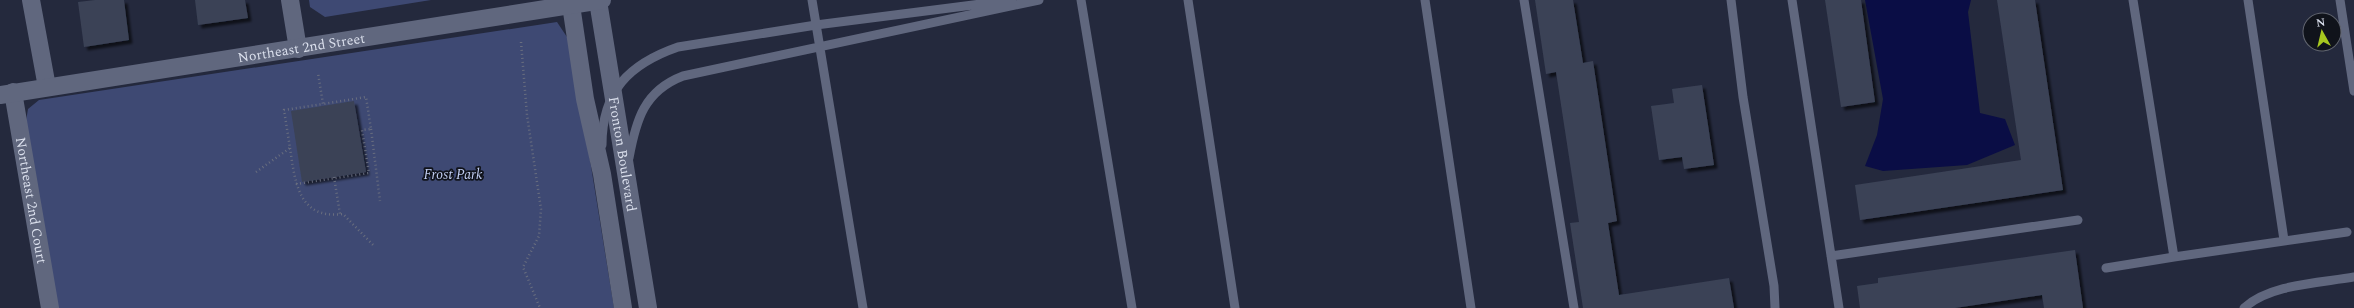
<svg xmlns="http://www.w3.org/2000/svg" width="2354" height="308" font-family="Spectral,serif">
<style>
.green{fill:#3e4973}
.water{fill:#0a0d45}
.building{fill:#3b4256;filter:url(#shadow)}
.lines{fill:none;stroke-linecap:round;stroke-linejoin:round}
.path{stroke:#696e7f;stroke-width:2.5;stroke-dasharray:1 3;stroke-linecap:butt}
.service{stroke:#60677e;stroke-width:9}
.minor{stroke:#60677e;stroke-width:18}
.labels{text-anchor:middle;stroke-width:3.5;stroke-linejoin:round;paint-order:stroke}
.street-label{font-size:14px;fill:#dadfec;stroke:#10131b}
.park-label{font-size:14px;font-style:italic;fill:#c1cdf1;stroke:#10131b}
</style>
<defs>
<filter id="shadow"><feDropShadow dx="3.5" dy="3.5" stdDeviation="1" flood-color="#0009"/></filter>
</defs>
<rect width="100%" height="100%" fill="#24293d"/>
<path class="green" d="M309 0H431L325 17 310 7Z
M557 22 571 43 614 308H58L26 121 28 109 39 100Z"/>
<path class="water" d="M1865 0H1971L1968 12 1980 113 2005 119 2015 145 1967 165 1883 171 1865 166 1877 135 1883 99Z"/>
<path class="building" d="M95 0H124L129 40 84 47 78 2Z
M195 0H245L248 18 198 25Z
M1535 0H1573L1583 63 1593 61 1617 221 1608 223 1619 295 1729 278 1734 308H1583L1570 223 1579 222 1556 72 1546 74Z
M1825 0H1861L1875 102 1841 107Z
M1997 0H2035L2063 190 1860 220 1855 185 2021 160Z
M1702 85 1714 165 1684 169 1682 157 1659 160 1651 106 1674 103 1672 89Z
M354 101 366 172 302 182 291 111Z
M2075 250 2083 308H2044L2042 295 1955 308H1860L1857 286 1878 283V278Z"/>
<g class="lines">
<path class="path" d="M521 42 527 115 541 209 539 236 523 267 540 308
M371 129 380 201
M290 148C295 181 298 220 343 214L375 247
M256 172 290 148 284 110 323 104 318 73
M334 177 340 214
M296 184 369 173 362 130 371 129 366 97 323 104"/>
<path class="service" d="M812 0 863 308
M1081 0 1132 308
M1188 0 1235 308
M1425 0 1471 308
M1524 0 1574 308
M1731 0 1743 97 1774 286 1775 308
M1792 0 1839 308
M2133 0 2174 257 2347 232
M2248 0 2284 240
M2340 0 2354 91
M602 145C602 91 629 64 678 47L816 25 1012 0
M629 158C636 120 644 91 683 76L1039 0
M1831 256 2078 220
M2106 268 2174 257
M2244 308C2270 284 2320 283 2354 277"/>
<g class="minor">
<path d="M31 0 47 87"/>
<path d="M290 0 298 49"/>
<path id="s1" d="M598 1 648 308"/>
<path d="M571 5 585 99 602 174 623 308"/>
<path id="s2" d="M13 92 50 308"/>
<path id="s3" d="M0 95 602 0"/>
</g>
</g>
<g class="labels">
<g class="street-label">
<text dy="5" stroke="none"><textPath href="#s3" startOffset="305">Northeast 2nd Street</textPath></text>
<text dy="5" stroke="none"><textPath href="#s1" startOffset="155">Fronton Boulevard</textPath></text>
<text dy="5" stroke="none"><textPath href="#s2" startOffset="110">Northeast 2nd Court</textPath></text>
</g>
<g class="park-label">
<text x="453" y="179">Frost Park</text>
</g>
</g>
<g transform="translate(2322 32) rotate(352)"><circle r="19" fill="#10131b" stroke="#61656f"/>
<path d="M0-3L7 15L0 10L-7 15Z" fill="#a7c81f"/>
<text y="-6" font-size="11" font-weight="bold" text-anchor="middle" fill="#dadfec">N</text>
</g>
</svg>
